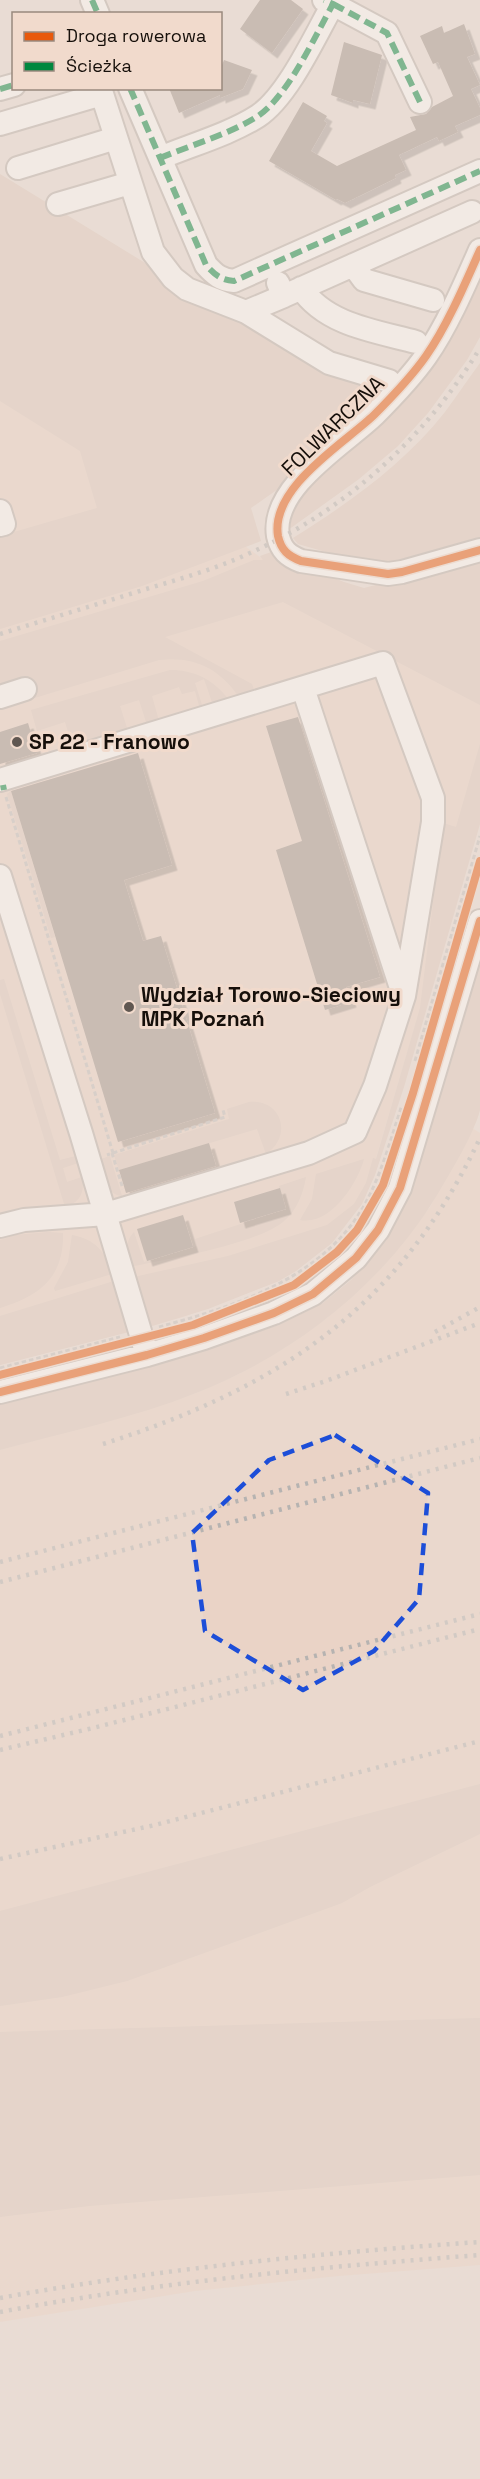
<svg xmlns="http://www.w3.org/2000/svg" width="480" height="2479" font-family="'Space Grotesk',sans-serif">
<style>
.built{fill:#ead3c6}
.green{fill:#dfcabe}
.building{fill:#a2948c;filter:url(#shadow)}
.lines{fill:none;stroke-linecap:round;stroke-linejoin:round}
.minor-casing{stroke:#bbb1ab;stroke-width:26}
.path{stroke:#c3bfbc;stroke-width:3;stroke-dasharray:4.5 3;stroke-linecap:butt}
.minor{stroke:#fcfaf9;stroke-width:22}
.rail{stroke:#b6b3b1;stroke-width:4.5;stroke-dasharray:3 6;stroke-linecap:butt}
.quiet{stroke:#00873e;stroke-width:6;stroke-dasharray:12 6;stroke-linecap:butt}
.cycleway-casing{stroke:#f1dacc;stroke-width:11}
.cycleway{stroke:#e8590c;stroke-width:8}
.marked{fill:none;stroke:#1d4ed8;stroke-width:4.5;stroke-dasharray:12 8;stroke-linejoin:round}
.poi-dot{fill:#605751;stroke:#f1dacc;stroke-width:2}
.labels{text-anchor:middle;stroke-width:6;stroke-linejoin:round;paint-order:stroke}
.street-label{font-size:21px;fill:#160f0a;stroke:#f1dacc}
.poi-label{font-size:21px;font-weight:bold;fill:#160f0a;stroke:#f1dacc;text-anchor:start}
</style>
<defs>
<filter id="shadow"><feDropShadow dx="5.5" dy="5.5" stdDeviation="0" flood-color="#0004"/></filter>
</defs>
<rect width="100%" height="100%" fill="#e9dcd4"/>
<path class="built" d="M0 357 216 526 303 587 480 682V806L367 1189 350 1218 279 1281 183 1317 0 1365Z
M472 1128 480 1133V2265L339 2276 195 2291 0 2322V1450L152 1408 196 1393 239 1374 286 1347 327 1318 387 1261 430 1207Z"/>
<path class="green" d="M0 174 323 372 387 392 295 477 251 508 261 541 142 586 0 629V536L97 508 80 451 0 401Z
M480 272V337L467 360 428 413 398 446 359 479 288 530 290 514 295 504Z
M480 363V542L394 565 347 558 298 544 293 538C349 503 404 464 445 412 457 396 468 379 480 363Z
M274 551 282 557 344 582 364 588 480 558V705L283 602 165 637 252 684 255 692 239 697C219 668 194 656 159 660L28 700 21 679 0 685V641L203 581 254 560H263L260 556Z
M170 670C195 670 214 680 229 700L213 705 204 679 195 683 203 708 200 709 195 691 182 694 179 687 152 696 159 721 147 725 139 700 120 706 128 731 73 748 65 722 37 731 31 710Z
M480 744V824L404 1087 375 1175 362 1204 332 1243 296 1271 279 1281 208 1309 149 1327 134 1277 228 1256 327 1225 354 1204 366 1183 373 1158 376 1159 420 1008 443 823 456 827Z
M11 791 55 937 51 938 7 794Z
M480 960C480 996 480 1033 480 1069 480 1081 480 1097 480 1110 474 1134 450 1173 437 1195 383 1285 293 1355 196 1393 133 1418 65 1432 0 1450V1404L166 1361 279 1325 323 1303 351 1280 386 1241 412 1190Z
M4 979 60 1160 76 1156 78 1163 63 1168 67 1182 82 1177C85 1192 80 1203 65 1207L0 994V980Z
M249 1102C282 1099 293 1136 266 1154L257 1129 119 1170 114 1155 229 1119 227 1109Z
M110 1156 122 1196C105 1194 103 1174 98 1160Z
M364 1159C358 1182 331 1226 300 1220L312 1199 316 1174Z
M306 1177C303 1194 297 1210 284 1221 258 1244 167 1259 130 1267 127 1253 124 1243 134 1232L144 1262 197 1246 195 1239 286 1209 279 1186Z
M48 1232 63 1233C64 1278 39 1296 0 1308V1240L16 1235Z
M72 1235C96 1240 105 1251 112 1274L55 1291 54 1288 68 1262Z
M114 1281 129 1332 0 1365V1316Z
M480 1784V1834L370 1887 342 1903 127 1981 62 1997 0 2006V1911Z
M480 2018V2175L89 2206 0 2217V2032Z"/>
<path class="building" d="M260 0H291L303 9 272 53 240 29Z
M464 24 475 54 467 57 480 85 471 89 480 108V115L455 126 458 132 439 141 437 137 399 155 406 170 395 175 396 178 345 203 337 199 336 200 269 161 303 102 327 116 324 121 327 123 311 151 337 166 416 130 410 117 426 114 432 107 453 96 438 62 433 64 420 36 442 26 444 33Z
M344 42 382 55 370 104 353 100V103L331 95Z
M224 60 252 70 243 89 220 98V95L179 113 169 88H220V70Z
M298 717 380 977 346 987 351 1002 325 1010 276 850 302 841 266 726Z
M28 723 37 753 0 764V732Z
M138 753 172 865 124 880 143 941 161 936 215 1113 118 1142 11 791Z
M209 1143 216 1166 126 1193 119 1170Z
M280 1188 286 1209 240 1223 234 1202Z
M183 1215 193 1247 147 1261 137 1229Z"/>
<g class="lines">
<g class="minor-casing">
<path id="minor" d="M92 0 98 14
M333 4 387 33 420 102
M130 88 206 265C215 275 221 280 234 281L480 171
M0 89 14 85
M0 124 102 94 153 252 173 278 187 289 246 312 284 296
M160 158C191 145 230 134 258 116 288 96 315 36 333 4L324 0
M18 168 116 138
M58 204 130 183
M480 250C465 284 447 326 426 356 412 376 392 397 374 415 345 443 270 487 278 536 281 550 288 556 301 561L388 574 402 572 480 550
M353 265 364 280 433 300
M278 283 284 296 472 212
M301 288C326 325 375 331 416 342
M246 312 329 363 389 381
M0 511 4 524 0 525
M303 688 403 994
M0 697 25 689
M0 780 383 663 433 798V822L404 996 375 1086 355 1132 309 1153 106 1214 24 1220 0 1226
M0 876 81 1133 147 1355
M0 1392 147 1355 204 1338 274 1313 313 1294 356 1258 378 1230 400 1188 480 921"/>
</g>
<path class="path" d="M6 797 113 1153 107 1155
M415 1061 480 836
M112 1153 123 1189
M113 1153 225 1117 223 1110
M159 1327C236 1306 324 1278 365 1204 382 1173 391 1138 402 1105
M0 1368 120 1337"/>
<use href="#minor" class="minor"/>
<path class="rail" d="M0 634C48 619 95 605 143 590 179 579 216 569 250 553 346 510 426 437 480 348
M435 1332 480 1307
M286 1394 326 1381 480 1323
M103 1444C278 1388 399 1309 480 1138
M0 1562 480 1439
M0 1582 480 1458
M0 1736 480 1614
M0 1750 93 1728 480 1629
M0 1859 155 1825 480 1741
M0 2298C159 2269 319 2253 480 2242
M0 2312C159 2282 319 2267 480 2255"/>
<path class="quiet" d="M92 0 98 14
M333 4 387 33 420 102
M130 88 206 265C215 275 221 280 234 281L480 171
M0 89 14 85
M160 158C191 145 230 134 258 116 288 96 315 36 333 4L324 0
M3 785 4 790"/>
<g class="cycleway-casing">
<path id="cycleway" d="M480 250C465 284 447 326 426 356 412 376 392 397 374 415 345 443 270 487 278 536 281 550 288 556 301 561L388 574 402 572 480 550
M0 1375 193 1325 294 1285 337 1252 357 1230 383 1185 413 1093 480 861
M0 1392 147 1355 204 1338 274 1313 313 1294 356 1258 378 1230 400 1188 480 921"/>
</g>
<use href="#cycleway" class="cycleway"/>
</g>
<path d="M0 0H480V2479H0ZM335 1435 428 1493 419 1599 374 1651 303 1690 205 1631 192 1533 269 1460Z" fill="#e9dcd4" fill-opacity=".55" fill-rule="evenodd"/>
<path class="marked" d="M335 1435 428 1493 419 1599 374 1651 303 1690 205 1631 192 1533 269 1460Z"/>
<g class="poi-dot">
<circle cx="17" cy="742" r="6"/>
<circle cx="129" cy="1007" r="6"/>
</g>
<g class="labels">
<g class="street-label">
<text transform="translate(333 426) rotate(-44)" y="7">FOLWARCZNA</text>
</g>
<g class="poi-label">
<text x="29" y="749">SP 22 - Franowo</text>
<text x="141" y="1002">Wydział Torowo-Sieciowy<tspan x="141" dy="24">MPK Poznań</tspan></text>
</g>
</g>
<rect x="12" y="12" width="210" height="78" fill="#f1dacc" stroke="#99897e" stroke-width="1.5"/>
<rect x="24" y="32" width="30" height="9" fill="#e8590c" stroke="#99897e" stroke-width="1.5"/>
<text x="66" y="42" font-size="18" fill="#160f0a">Droga rowerowa</text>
<rect x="24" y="62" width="30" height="9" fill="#00873e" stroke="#99897e" stroke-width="1.5"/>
<text x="66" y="72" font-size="18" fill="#160f0a">Ścieżka</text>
</svg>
